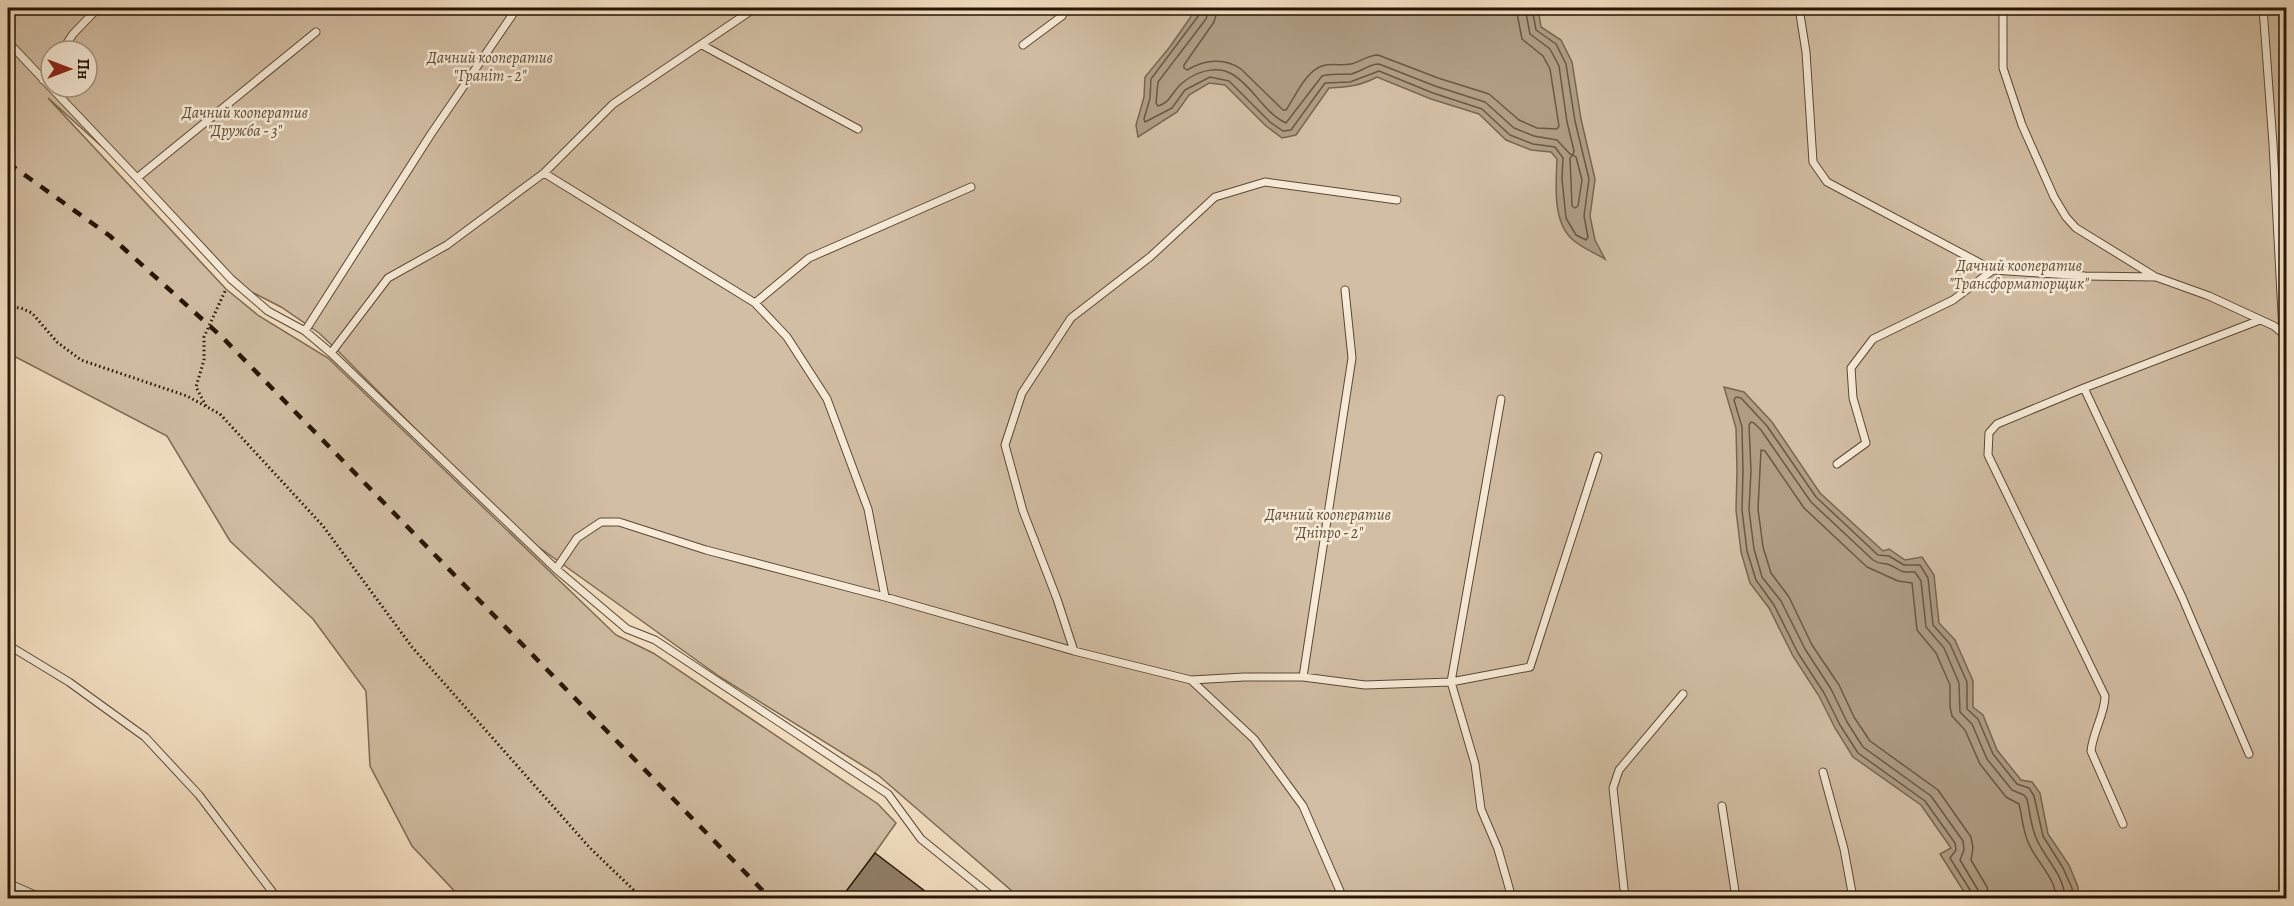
<svg xmlns="http://www.w3.org/2000/svg" width="2294" height="906" font-family="Alegreya,serif">
<style>
.green{fill:#d2bea4;stroke:#7c6a54;stroke-width:1.5;fill-rule:evenodd}
.water{fill:#af9c83;stroke:#786650;stroke-width:1.5}
.lines{fill:none;stroke-linecap:round;stroke-linejoin:round}
.shore{stroke:#6a5844;stroke-width:1.5}
.building{fill:#927f68;stroke:#261504;stroke-width:1.5}
.lane-casing{stroke:#5a4834;stroke-width:9}
.path{stroke:#261504;stroke-width:3;stroke-dasharray:1.5 3;stroke-linecap:butt}
.lane{stroke:#f8ecd9;stroke-width:7}
.rail{stroke:#261504;stroke-width:4.5;stroke-dasharray:10 10;stroke-linecap:butt}
.labels{text-anchor:middle;stroke-width:5;stroke-linejoin:round;paint-order:stroke}
.park-label{font-size:16px;font-style:italic;fill:#62503c;stroke:#f8ecd9}
</style>
<rect width="100%" height="100%" fill="#f5e1c5"/>
<filter id="stains"><feTurbulence type="fractalNoise" baseFrequency=".00333" numOctaves="4"/><feColorMatrix values="0 0 0 0 .2 0 0 0 0 .09 0 0 0 0 .02 0 0 0 .5 -.17"/></filter>
<radialGradient id="worn" r=".72"><stop offset=".6" stop-color="#630" stop-opacity="0"/><stop offset="1" stop-color="#630" stop-opacity=".3"/></radialGradient>
<path class="green" d="M8 8H2286V898H1020L878 775 720 677 519 533 337 350 319 333 281 307 234 283 140 181 48 98 226 289 259 316 328 358 616 635 653 653 878 804 896 823 843 898H461L412 846 370 766 366 691 313 619 230 541 167 436 8 353ZM51 51H87V87H51Z"/>
<path class="water" d="M1197 8H1538L1541 27 1561 40 1572 62 1581 119 1595 179 1590 216 1595 240 1605 259C1595 253 1582 248 1573 240 1552 222 1556 184 1557 159L1551 152 1531 150 1506 140 1479 114 1431 99 1377 77C1360 86 1348 87 1329 88L1296 135 1282 138 1266 126 1225 85 1209 83 1189 95 1177 112 1138 137 1136 125 1144 97 1145 77 1169 48Z
M1724 387 1744 392 1772 422 1820 493 1883 551 1889 549 1905 560 1922 557 1934 575 1939 623 1955 640 1973 681V707L1983 715 1997 750 2021 780 2032 782 2040 793 2048 834 2069 865 2078 887V898H1968L1940 854 1951 848 1921 805 1853 757 1835 728 1819 696 1793 656 1769 608 1750 583 1741 552 1736 510 1737 471 1736 428Z"/>
<g class="lines">
<path class="shore" d="M1202 8 1199 15 1151 79 1150 98 1144 119 1145 122 1172 108 1185 90 1210 77 1229 81 1270 122 1283 131 1291 130 1325 83 1350 82 1379 71 1433 93 1482 109 1510 135 1533 144 1555 147 1563 158 1562 179 1566 218 1576 235 1586 240 1588 237 1584 216 1589 179 1575 121 1566 64 1556 44 1536 30 1532 8
M1209 8 1206 19 1158 82 1156 103 1158 106C1170 103 1172 92 1181 84 1194 73 1215 64 1232 74 1253 86 1264 113 1286 123L1322 76C1331 73 1341 75 1351 74 1361 72 1368 64 1379 64L1435 86 1485 102 1514 128 1534 136 1557 140 1570 154 1573 155 1574 151 1567 122 1559 66 1550 49 1530 34 1525 8
M1218 8 1214 22 1184 65V68L1187 70C1204 60 1224 57 1241 69L1283 110H1286C1295 97 1306 71 1322 66 1332 63 1342 66 1351 64 1361 62 1367 55 1378 55L1438 78 1489 94 1519 120 1537 128 1557 129 1559 126 1550 69 1543 56 1522 39 1516 8
M1573 155 1576 157 1582 180 1578 206 1575 208 1572 206 1570 158Z
M1973 898 1972 893 1950 858 1956 850 1955 843 1925 801 1858 753 1840 725 1824 693 1798 653 1774 605 1756 580 1747 551 1742 510 1743 471 1742 427 1734 400 1736 397 1741 398 1767 426 1816 497 1878 555 1889 556 1904 565H1920L1928 578 1933 625 1950 644 1967 682V709L1978 719 1993 754 2017 784 2029 788 2034 796 2043 836 2063 868 2072 888 2073 898
M1980 898 1978 890 1960 860 1964 850 1963 841 1931 796 1863 747 1847 722 1831 689 1805 649 1781 601 1762 577 1754 549 1749 510 1751 471 1749 425 1751 422 1754 423 1761 430 1811 502 1873 560C1879 564 1881 563 1887 564 1901 568 1895 573 1915 572L1921 581 1926 627 1944 648 1959 683 1960 712 1972 724 1987 759 2012 790 2024 795 2027 799C2030 812 2031 828 2037 840 2046 860 2064 875 2065 898
M1989 898 1987 887 1971 860 1973 848 1971 837 1938 790 1870 741 1854 717 1839 685 1812 645 1789 597 1771 573 1763 547 1758 509 1761 450 1765 451 1804 508 1867 567 1898 581 1912 583 1917 630 1936 653 1950 685V707L1952 716 1965 730 1980 764 2006 797 2019 804C2022 816 2023 831 2028 842 2036 862 2055 876 2056 898"/>
</g>
<path class="building" d="M875 853 934 898H841Z"/>
<g class="lines">
<g class="lane-casing">
<path id="lane" d="M1799 8 1806 52 1813 162 1827 182 1993 270 2085 276 2156 277 2209 296 2274 326 2286 336
M2003 8V68L2022 125 2054 197 2066 217 2076 228 2154 276
M2263 8 2273 144 2283 332
M8 42 137 178 231 279 268 311 305 331 331 353 556 569 627 629 655 640 888 794 921 839 994 898
M702 45 858 129
M1023 45 1062 16 1066 8
M62 51 73 34 98 8
M43 80 51 67
M544 173 613 104 755 8
M137 178 316 32
M755 303 809 258 971 187
M305 331 431 134 517 8
M331 353 388 278 447 245 544 173 755 303 787 337 827 399 868 509 885 597
M2084 388 2182 597 2249 754
M1501 399 1451 682 1475 764 1481 809 1498 849 1512 898
M1837 464 1866 443 1853 398 1851 368 1873 339 1953 300 1993 270
M556 569 577 538 601 522H619L706 550 885 597 1074 651 1191 680 1254 739 1303 806 1343 898
M8 645 69 682 145 737 199 795 277 898
M1074 651 1057 599 1023 511 1005 445 1022 393 1071 318 1150 257 1215 197 1265 182 1397 200
M1303 677 1352 358 1345 290
M1191 680 1244 677H1303L1365 685 1451 682 1530 667 1598 456
M1823 772 1844 849 1853 898
M1722 806 1736 898
M2123 824 2091 751C2093 731 2105 714 2105 696L1988 455 1989 433 1997 424 2084 388 2260 320
M8 883 42 898
M1625 898 1613 788 1619 770 1683 694"/>
</g>
<path class="path" d="M8 307 21 308 32 313 57 342 81 360 187 396 220 414 323 526 412 647 590 848 642 898
M206 406 196 387 204 360V337L226 289"/>
<use href="#lane" class="lane"/>
<path class="rail" d="M8 163 110 236 223 338 770 898"/>
</g>
<g class="labels">
<g class="park-label">
<text x="490" y="63">Дачний кооператив<tspan x="490" dy="18">"Граніт - 2"</tspan></text>
<text x="245" y="118">Дачний кооператив<tspan x="245" dy="18">"Дружба - 3"</tspan></text>
<text x="2019" y="271">Дачний кооператив<tspan x="2019" dy="18">"Трансформаторщик"</tspan></text>
<text x="1328" y="520">Дачний кооператив<tspan x="1328" dy="18">"Дніпро - 2"</tspan></text>
</g>
</g>
<rect width="2294" height="906" fill="none" stroke="#f5e1c5" stroke-width="30"/>
<rect x="9" y="9" width="2276" height="888" fill="none" stroke="#261504" stroke-width="3"/>
<rect x="15" y="15" width="2264" height="876" fill="none" stroke="#261504" stroke-width="1.5"/>
<g transform="translate(69 69) rotate(90)"><circle r="28" fill="#f8ecd9" stroke="#a49684" stroke-width="1.5"/>
<path d="M0-4.5L10 22L0 15L-10 22Z" fill="#8f2418"/>
<text y="-9" font-size="16" font-weight="bold" text-anchor="middle" fill="#261504">Пн</text>
</g>
<rect width="100%" height="100%" filter="url(#stains)"/>
<rect width="100%" height="100%" fill="url(#worn)"/>
</svg>
